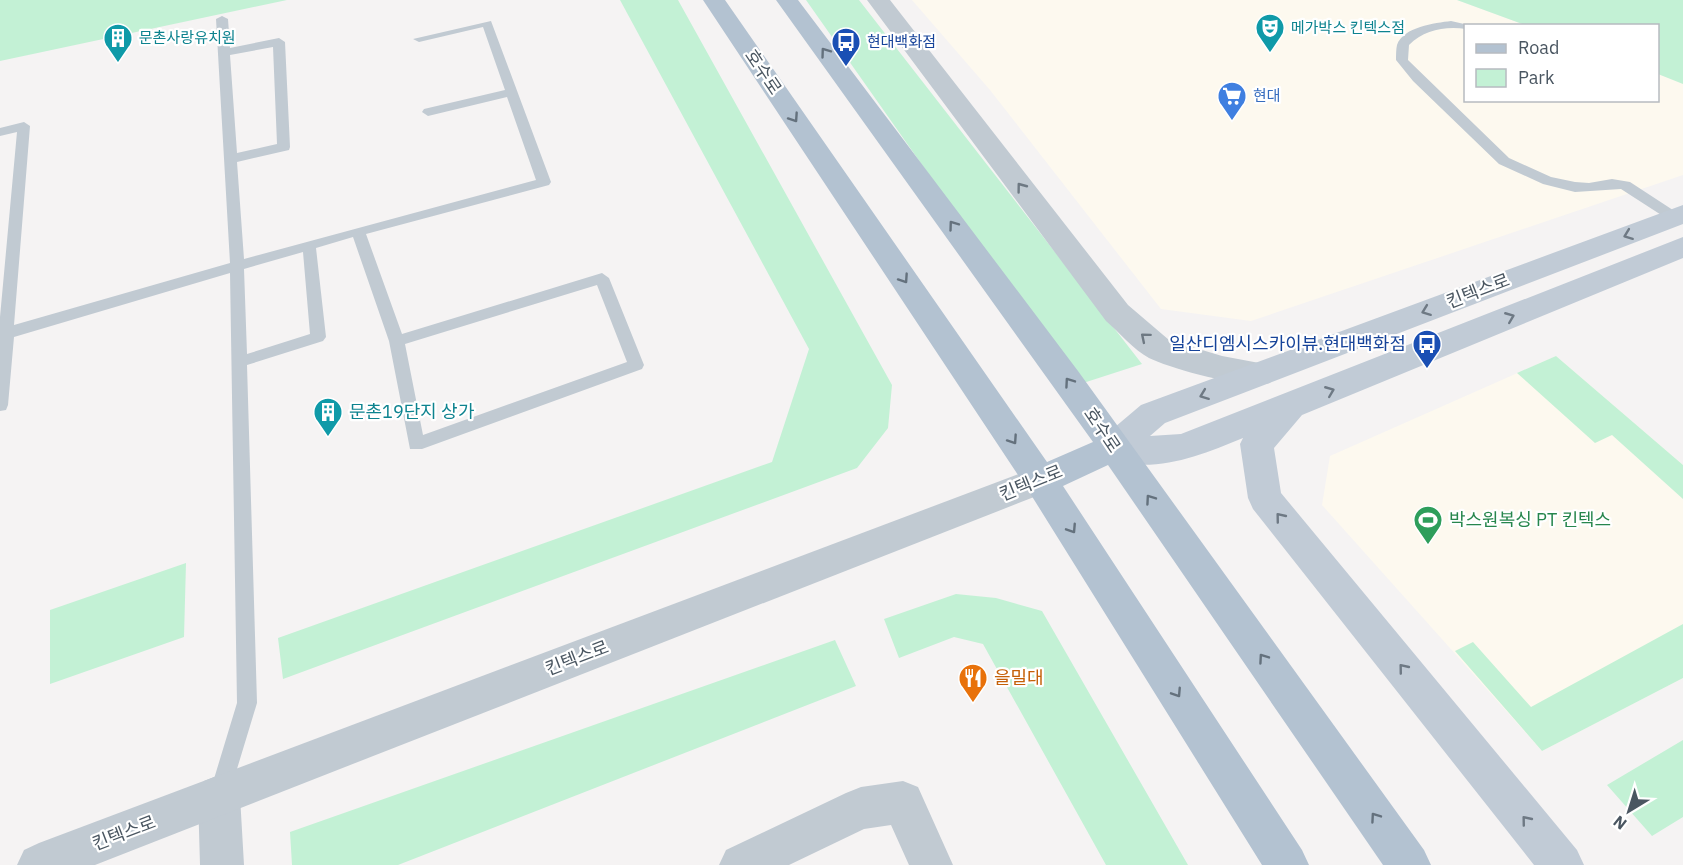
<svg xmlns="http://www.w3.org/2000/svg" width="1683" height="865" font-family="'IBM Plex Sans','Noto Sans KR',sans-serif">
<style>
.commercial{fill:#fdf9ef}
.green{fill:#c3f1d5}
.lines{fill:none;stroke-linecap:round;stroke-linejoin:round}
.service{fill:#c1cad2;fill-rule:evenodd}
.minor{fill:#c1cad2;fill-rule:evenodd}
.tertiary{fill:#c1cad2;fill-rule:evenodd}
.secondary{fill:#c1cbd6;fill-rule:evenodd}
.primary{fill:#b3c2d1;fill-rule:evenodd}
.oneway{stroke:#64717d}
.oneway2{stroke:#6e7983}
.oneway3{stroke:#6e7984}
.labels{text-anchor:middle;stroke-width:4.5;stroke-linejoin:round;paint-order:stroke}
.far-culture-label{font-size:15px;fill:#0d838f;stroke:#fff;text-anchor:start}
.far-transit-label{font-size:15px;fill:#164399;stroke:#fff;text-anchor:start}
.far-shop-label{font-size:15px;fill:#366cbe;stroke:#fff;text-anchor:start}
.street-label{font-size:18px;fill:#4a5661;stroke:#fff}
.transit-label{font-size:18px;fill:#164399;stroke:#fff;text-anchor:end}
.culture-label{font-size:18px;fill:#0d838f;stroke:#fff;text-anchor:start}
.leisure-label{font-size:18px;fill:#27864d;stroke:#fff;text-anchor:start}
.food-label{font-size:18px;fill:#c56008;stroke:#fff;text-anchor:start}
</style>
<rect width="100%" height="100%" fill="#f5f3f3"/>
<path class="commercial" d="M912 0H1457L1525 25 1466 26V100H1658V74L1683 83V175L1251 321 1161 309 990 90Z
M1556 356 1683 465V678L1542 751 1322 505 1330 456Z"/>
<path class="green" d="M0 0H287L0 61Z
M620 0H678L892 385 888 428 857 468 283 679 278 638 772 462 809 349Z
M806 0H859L1142 364 1077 385Z
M1457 0H1683V84L1658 74V26L1525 25Z
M1556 356 1683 465V499L1612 435 1595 443 1517 373Z
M186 563 184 637 50 684V610Z
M956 594 996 598 1042 611 1188 865H1106L983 644 954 637 899 658 884 619Z
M1683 624V678L1542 751 1455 651 1473 642 1531 707Z
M835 640 856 686 398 865H292L290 832Z
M1683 740V817L1652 836 1607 785Z"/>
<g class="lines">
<path class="service" d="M222 16 228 19 230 48 279 38 285 42 290 147 289 150 237 162 244 259 536 180 507 97 428 116 422 112 424 109 505 90 483 27 419 42 413 39 491 21 551 182 549 185 366 234 402 334 602 273 609 278 644 365 642 369 422 449H410L389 341 353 237 316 248 326 337 323 341 247 365 257 703 230 792 227 799 220 802 213 799 210 792 237 703 230 273 14 337 8 405 6 410 0 411V317L17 132 0 136V128L24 122 30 126 14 325 230 263 216 19ZM273 47 277 144 237 153 230 55ZM303 252 310 334 247 354 244 269ZM597 285 627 362 423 435 405 344Z
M1451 21 1473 26H1466V29C1445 26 1424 30 1409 45L1408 60 1509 158 1551 177 1575 182 1589 183 1612 179 1630 182 1679 214V220H1669L1621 189 1575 192 1543 184 1499 164 1413 81 1396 60C1396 56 1396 49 1397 45 1403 27 1435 23 1451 21Z"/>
<path class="minor" d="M867 0H890L1128 305 1169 340 1222 356 1270 365 1275 374 1270 383C1248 390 1171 369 1149 358 1134 350 1119 332 1106 321Z
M219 775 234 781 240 796 244 865H200L198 796 204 781Z
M903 781 918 787 953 865H909L891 825 864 829 789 865H719L726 850 846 793 861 787Z"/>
<path class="tertiary" d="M1040 466 1052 470 1057 480 1052 490 95 865H17L24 850 39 843Z"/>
<path class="secondary" d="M1683 205V224L1165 423 1150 436 1181 434 1683 237V258L1302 415 1274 448 1281 493 1577 850 1584 865H1534L1253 509 1248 498 1240 444 1243 438C1197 457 1153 475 1102 458L1097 448 1102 438 1141 405Z"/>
<path class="primary" d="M703 0H725L1047 462 1093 442 776 0H798L1078 371 1424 850 1431 865H1383L1108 465 1063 486 1302 850 1309 865H1262L1028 490Z"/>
</g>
<defs><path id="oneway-chevron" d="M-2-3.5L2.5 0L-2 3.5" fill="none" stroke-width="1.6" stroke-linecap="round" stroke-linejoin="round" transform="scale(1.5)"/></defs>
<g class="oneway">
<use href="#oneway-chevron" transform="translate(825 52) rotate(-126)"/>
<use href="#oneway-chevron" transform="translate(794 118) rotate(56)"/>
<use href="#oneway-chevron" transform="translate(953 225) rotate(-126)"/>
<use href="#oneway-chevron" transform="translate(904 279) rotate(56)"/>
<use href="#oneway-chevron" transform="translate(1069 382) rotate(-125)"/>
<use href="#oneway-chevron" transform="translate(1013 440) rotate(56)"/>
<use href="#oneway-chevron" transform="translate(1150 499) rotate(-125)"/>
<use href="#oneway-chevron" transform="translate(1072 529) rotate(57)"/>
<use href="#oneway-chevron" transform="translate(1263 658) rotate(-125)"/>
<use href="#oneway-chevron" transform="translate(1177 693) rotate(57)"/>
<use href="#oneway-chevron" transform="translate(1375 817) rotate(-125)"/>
</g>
<g class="oneway2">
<use href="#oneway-chevron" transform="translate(1021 187) rotate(-127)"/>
<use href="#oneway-chevron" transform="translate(1145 337) rotate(-140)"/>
</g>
<g class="oneway3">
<use href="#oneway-chevron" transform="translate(1628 235) rotate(159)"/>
<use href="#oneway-chevron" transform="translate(1426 311) rotate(159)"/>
<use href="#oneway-chevron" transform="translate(1510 317) rotate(-22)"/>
<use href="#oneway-chevron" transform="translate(1330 391) rotate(-22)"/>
<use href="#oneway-chevron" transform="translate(1204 395) rotate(159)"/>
<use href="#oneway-chevron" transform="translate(1280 517) rotate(-129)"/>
<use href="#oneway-chevron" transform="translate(1403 668) rotate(-129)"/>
<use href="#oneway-chevron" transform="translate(1526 820) rotate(-129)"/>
</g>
<defs>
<g id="theatre-pin" transform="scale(1.5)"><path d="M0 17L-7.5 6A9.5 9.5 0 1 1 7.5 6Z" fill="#0f9aa8" stroke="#fff"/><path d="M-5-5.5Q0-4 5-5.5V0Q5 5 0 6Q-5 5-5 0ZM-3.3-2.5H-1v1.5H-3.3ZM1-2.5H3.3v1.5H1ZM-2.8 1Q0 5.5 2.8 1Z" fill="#fff"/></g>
<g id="building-pin" transform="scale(1.5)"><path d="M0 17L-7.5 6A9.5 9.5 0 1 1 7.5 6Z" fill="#0f9aa8" stroke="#fff"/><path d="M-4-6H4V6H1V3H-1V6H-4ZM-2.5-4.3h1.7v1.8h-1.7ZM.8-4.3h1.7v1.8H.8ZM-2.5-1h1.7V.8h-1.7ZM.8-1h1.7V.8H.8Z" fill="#fff"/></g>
<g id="bus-pin" transform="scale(1.5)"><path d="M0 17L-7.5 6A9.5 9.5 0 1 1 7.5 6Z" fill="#1a4fb4" stroke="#fff"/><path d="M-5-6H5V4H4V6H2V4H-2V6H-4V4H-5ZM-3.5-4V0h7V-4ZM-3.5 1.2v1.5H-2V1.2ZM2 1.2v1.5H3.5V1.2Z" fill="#fff"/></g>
<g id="supermarket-pin" transform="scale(1.5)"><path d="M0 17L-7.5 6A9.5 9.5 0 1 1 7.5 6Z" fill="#3f7fe0" stroke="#fff"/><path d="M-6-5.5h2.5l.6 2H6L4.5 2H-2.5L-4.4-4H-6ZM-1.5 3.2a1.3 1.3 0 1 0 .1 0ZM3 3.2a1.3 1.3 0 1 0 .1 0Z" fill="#fff"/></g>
<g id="stadium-pin" transform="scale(1.5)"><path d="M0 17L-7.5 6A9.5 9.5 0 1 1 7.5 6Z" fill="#2e9e5b" stroke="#fff"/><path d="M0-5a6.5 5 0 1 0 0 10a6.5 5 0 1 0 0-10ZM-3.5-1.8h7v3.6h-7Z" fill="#fff"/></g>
<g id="restaurant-pin" transform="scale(1.5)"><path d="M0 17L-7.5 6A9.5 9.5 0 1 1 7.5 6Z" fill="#e8710a" stroke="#fff"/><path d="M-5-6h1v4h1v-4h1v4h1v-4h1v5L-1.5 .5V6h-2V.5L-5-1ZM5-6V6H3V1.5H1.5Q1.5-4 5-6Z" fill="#fff"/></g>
</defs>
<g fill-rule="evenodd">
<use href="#theatre-pin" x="1270" y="28"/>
<use href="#building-pin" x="118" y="38"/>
<use href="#bus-pin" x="846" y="42"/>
<use href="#supermarket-pin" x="1232" y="96"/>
<use href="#bus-pin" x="1427" y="344"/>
<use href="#building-pin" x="328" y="412"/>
<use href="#stadium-pin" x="1428" y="520"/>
<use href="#restaurant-pin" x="973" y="678"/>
</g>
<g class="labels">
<g class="far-culture-label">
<text x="1291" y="33">메가박스 킨텍스점</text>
<text x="139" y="43">문촌사랑유치원</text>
</g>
<g class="far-transit-label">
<text x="867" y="47">현대백화점</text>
</g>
<g class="far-shop-label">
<text x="1253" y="101">현대</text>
</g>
<g class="street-label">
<text transform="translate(763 72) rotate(56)" y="6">호수로</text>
<text transform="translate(1478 291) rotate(-21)" y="6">킨텍스로</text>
<text transform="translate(1102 430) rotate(56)" y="6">호수로</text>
<text transform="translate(1031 483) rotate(-22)" y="6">킨텍스로</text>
<text transform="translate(577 658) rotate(-21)" y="6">킨텍스로</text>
<text transform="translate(124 833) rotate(-21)" y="6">킨텍스로</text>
</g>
<g class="transit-label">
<text x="1406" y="350">일산디엠시스카이뷰.현대백화점</text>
</g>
<g class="culture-label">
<text x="349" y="418">문촌19단지 상가</text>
</g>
<g class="leisure-label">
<text x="1449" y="526">박스원복싱 PT 킨텍스</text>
</g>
<g class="food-label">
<text x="994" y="684">을밀대</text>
</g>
</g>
<rect x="1464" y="24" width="195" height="78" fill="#ffffff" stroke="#b7bbc0" stroke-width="1.5"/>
<rect x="1476" y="44" width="30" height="9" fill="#b3c2d1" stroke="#b7bbc0" stroke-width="1.5"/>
<text x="1518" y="54" font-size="18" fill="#4a5661">Road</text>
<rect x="1476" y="69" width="30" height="18" fill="#c3f1d5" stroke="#b7bbc0" stroke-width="1.5"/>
<text x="1518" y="84" font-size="18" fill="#4a5661">Park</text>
<g transform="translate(1629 811) rotate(218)" stroke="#ffffff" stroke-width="4.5" paint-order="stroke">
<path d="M0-4.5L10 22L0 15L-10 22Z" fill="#4a5661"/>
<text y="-9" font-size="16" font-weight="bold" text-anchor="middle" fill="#4a5661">N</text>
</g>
</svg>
